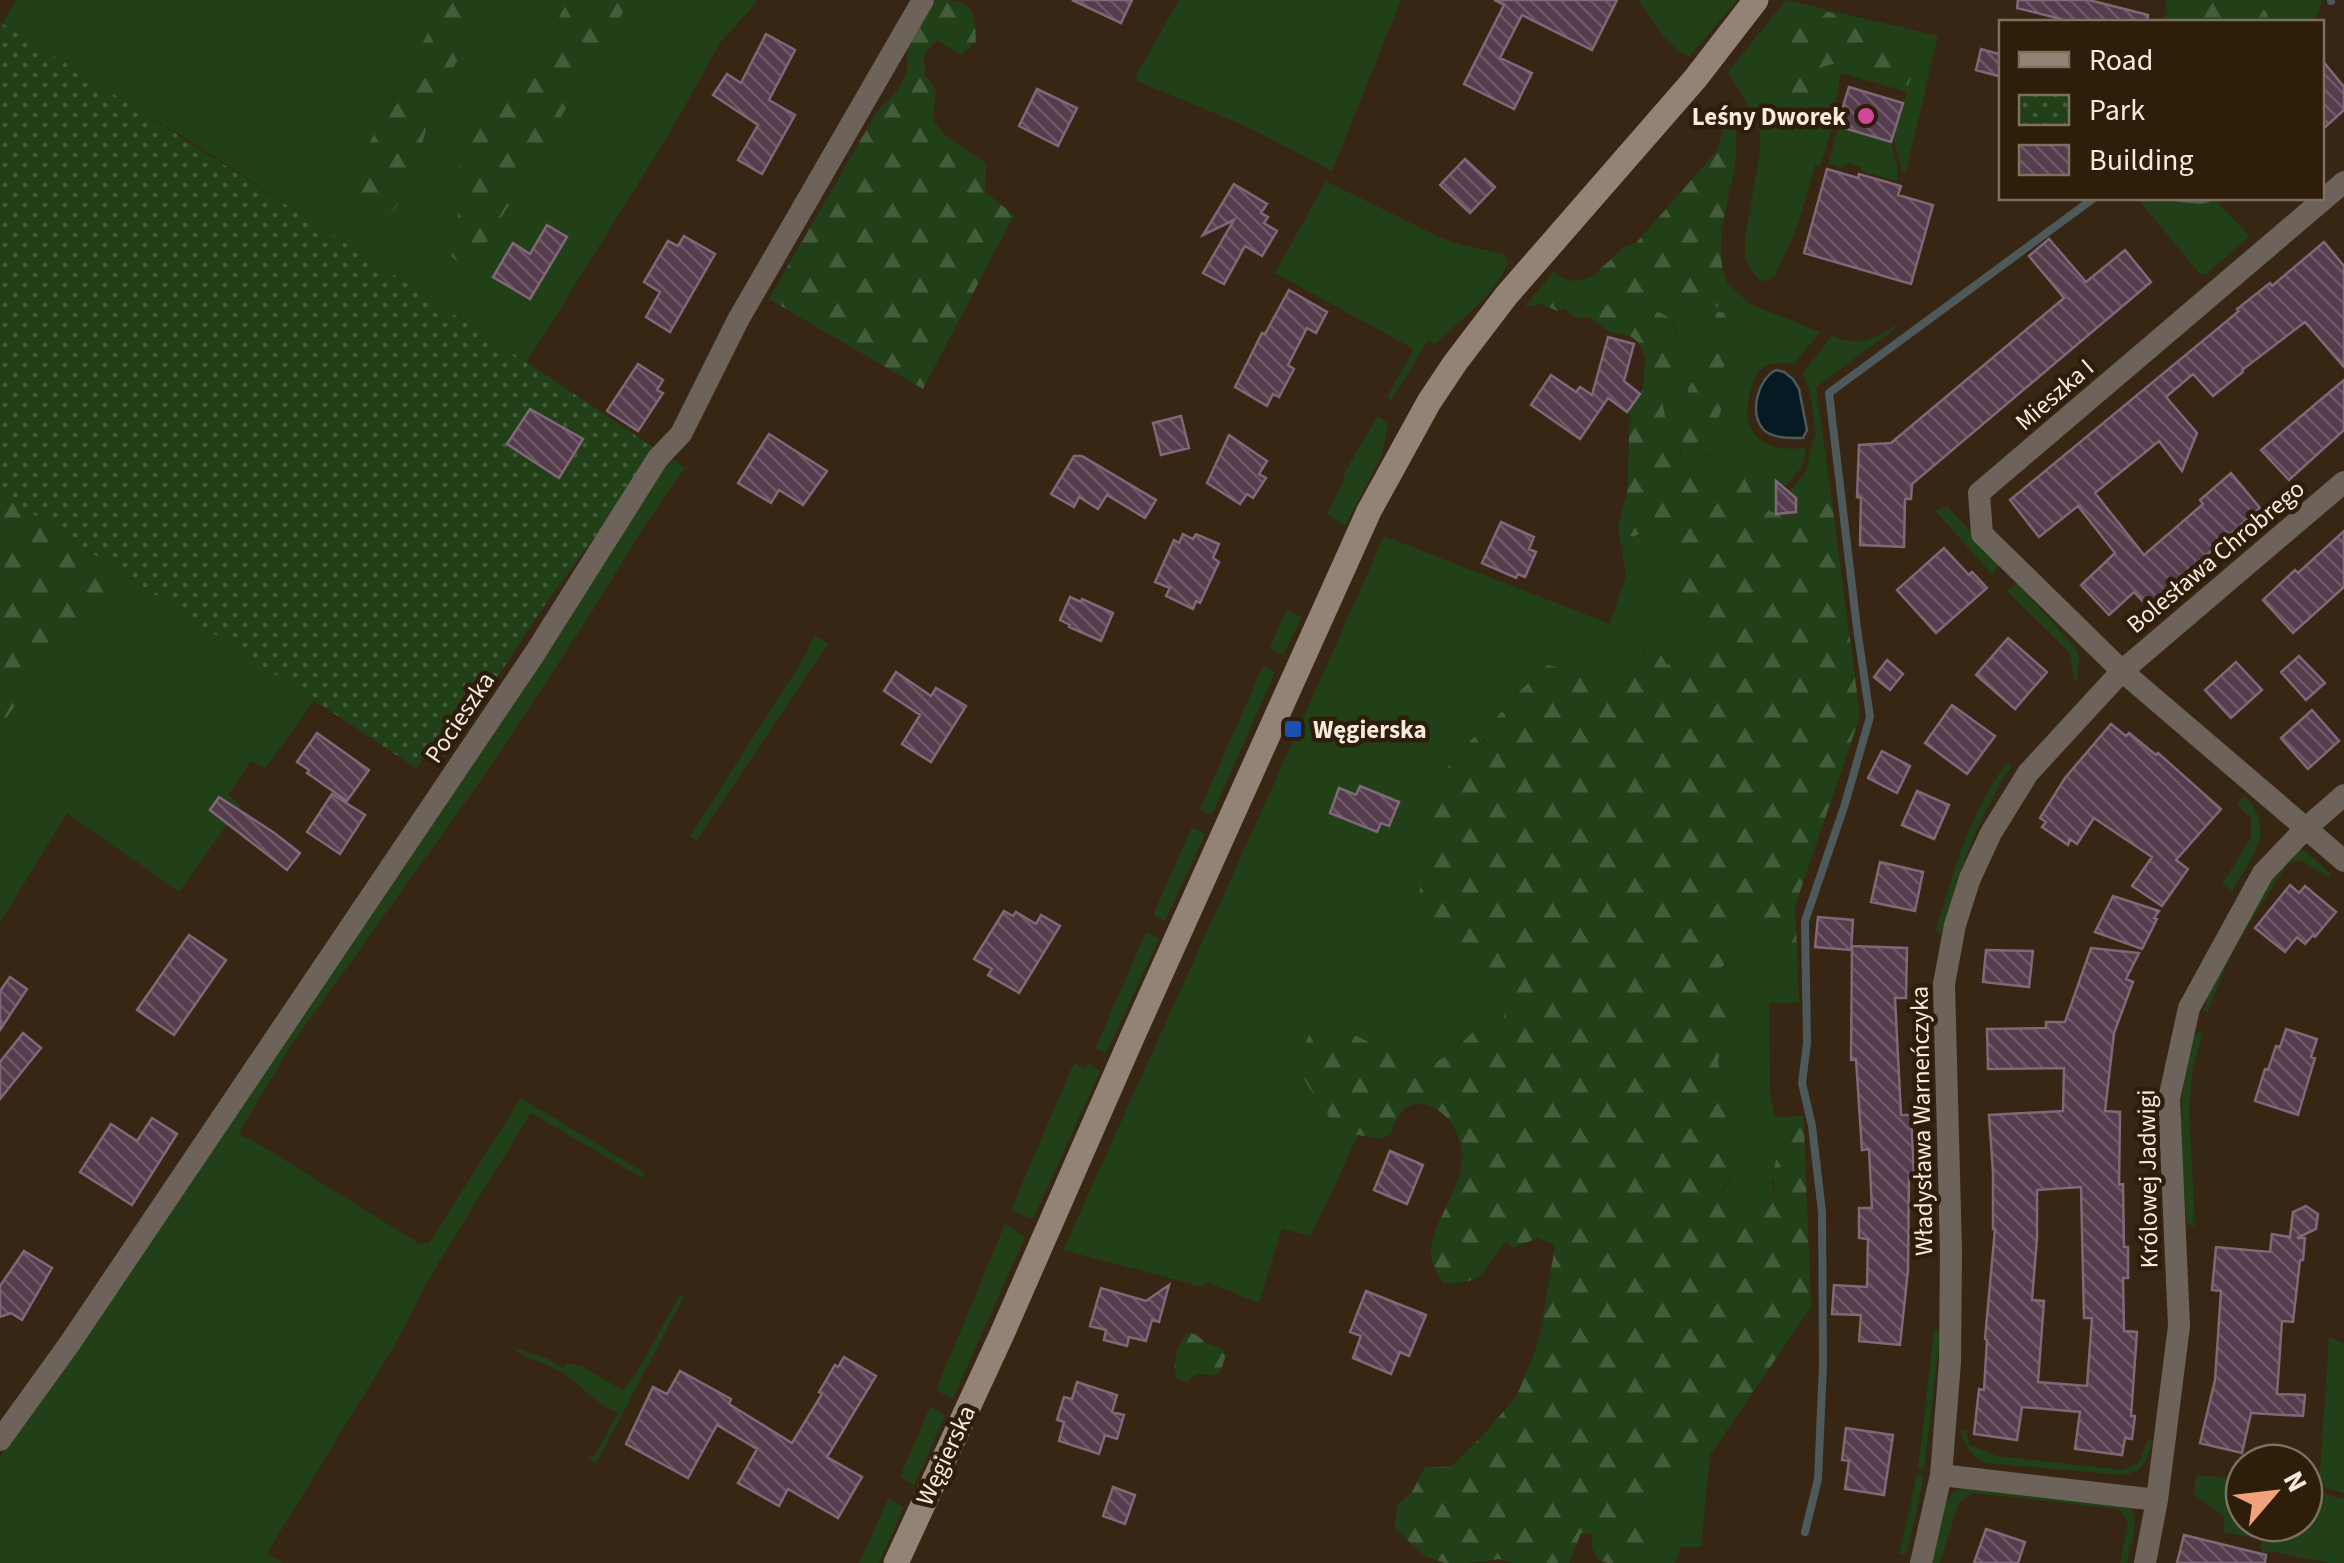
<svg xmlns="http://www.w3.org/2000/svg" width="2344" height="1563" font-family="'Source Sans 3',sans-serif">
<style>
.grass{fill:#224018}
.forest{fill:url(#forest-firs)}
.park{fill:url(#park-dots)}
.water{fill:#051a22;stroke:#4e595b;stroke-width:2.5}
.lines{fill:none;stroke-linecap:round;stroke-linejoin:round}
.stream{stroke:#4e595b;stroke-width:8}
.building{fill:url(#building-back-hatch);stroke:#816878;stroke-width:2.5;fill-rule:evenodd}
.street{stroke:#6d635b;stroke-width:22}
.secondary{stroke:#938276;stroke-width:25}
.hotel-dot{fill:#d1479c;stroke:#2d1d09;stroke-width:4}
.transit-dot{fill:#1a4fb4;stroke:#2d1d09;stroke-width:4}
.labels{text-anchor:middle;stroke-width:9;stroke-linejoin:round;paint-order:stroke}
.poi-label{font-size:25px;font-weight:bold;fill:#f7ebdf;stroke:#2d1d09;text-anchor:end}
.street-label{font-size:25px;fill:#f7ebdf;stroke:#2d1d09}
</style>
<defs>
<pattern id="forest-firs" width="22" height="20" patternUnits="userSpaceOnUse" patternTransform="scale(2.5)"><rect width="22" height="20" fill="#224018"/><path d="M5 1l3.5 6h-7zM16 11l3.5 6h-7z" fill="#435c39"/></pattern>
<pattern id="park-dots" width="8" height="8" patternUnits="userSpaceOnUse" patternTransform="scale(2.5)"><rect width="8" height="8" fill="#224018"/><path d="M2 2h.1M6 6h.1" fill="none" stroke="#435c39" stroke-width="1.8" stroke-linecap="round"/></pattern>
<pattern id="building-back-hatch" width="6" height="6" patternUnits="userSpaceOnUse" patternTransform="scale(2.5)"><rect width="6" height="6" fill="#553d4d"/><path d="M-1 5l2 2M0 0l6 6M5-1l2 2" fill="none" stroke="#6e5966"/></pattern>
</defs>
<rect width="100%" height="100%" fill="#372613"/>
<path class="grass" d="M16 0H443L427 39 387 109 411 184 436 94 497 0H758L720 43 672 129 527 362 196 145 2 24Z
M1179 0H1401L1332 171 1250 128 1139 82 1135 77Z
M1638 0H1737L1689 57C1663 44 1655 22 1638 0Z
M1786 0 1938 36 1906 171H1902L1893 137 1907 92 1841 73 1832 121 1834 123 1820 166 1815 165 1798 225 1775 276 1769 280 1761 281 1752 271 1745 257V238L1760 152V133L1754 115 1728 72Z
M2255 0H2322L2317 16 2310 22H2269L2267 13Z
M1838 127 1891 142 1897 167V181L1861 171 1860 167 1848 163 1842 168 1828 164Z
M1326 181 1439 237 1459 244 1504 254 1508 261C1500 291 1457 323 1435 344L1428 341 1391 400 1387 397 1414 349 1275 273Z
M2137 198 2190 200 2195 198H2213L2250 236 2206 274H2200Z
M1554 271C1566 284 1579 282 1593 276L1596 291 1717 306 1727 283 1750 304 1820 332 1794 363C1784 363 1770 362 1762 368 1755 373 1753 382 1751 390 1738 431 1762 453 1803 448L1806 451 1802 467 1775 498V508L1782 514H1790L1796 508V498L1789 492 1806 471 1812 442 1816 436 1810 393 1803 373 1832 336C1861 346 1869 341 1895 326L1896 328 1816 387 1830 487 1805 502 1792 515C1761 514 1757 503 1744 477L1718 488 1710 478 1704 458 1714 453 1719 432 1716 426 1723 390 1721 382V360L1729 332 1716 314 1702 380 1689 386 1681 419 1683 442 1679 455 1680 462 1675 460 1658 446 1669 434 1662 401 1663 373 1677 363 1678 333 1668 317 1548 295 1541 297 1542 304 1525 307Z
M1378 416 1388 424 1382 455 1345 526 1327 514 1345 478 1343 475Z
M672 459 685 468 643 528 593 610 491 766 292 1044 239 1132 242 1136 254 1141 420 1244 429 1243 521 1098 645 1173 642 1178 531 1113 434 1270 394 1346 267 1553 283 1563H0V1457L196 1170 664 464Z
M1947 506 1999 563 1993 575 1935 511Z
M1618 526 1632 537 1649 530 1659 544 1675 557V584L1718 629 1728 644 1689 654 1667 665 1643 652V663L1635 675 1581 672 1547 665 1517 694 1492 723 1496 738 1493 746 1483 739 1418 811 1426 851 1423 905 1452 951 1486 986 1502 994 1505 1029 1461 1041C1452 1056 1435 1066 1417 1065L1319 1018 1316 1096 1326 1104 1330 1122 1358 1135 1311 1236 1282 1229 1259 1303 1206 1282 1203 1287 1063 1250 1299 728 1384 536 1610 624 1626 575Z
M118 571 314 700 266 768 251 761 228 795 241 805 179 892 67 813 0 923V727L88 601 97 603Z
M2017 584 2075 647 2079 658 2077 682 2074 680 2070 653 2006 590Z
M1286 610 1302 617 1283 655 1270 648Z
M814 635 828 644 696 841 690 836 807 653Z
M1263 666 1275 672 1212 815 1200 809Z
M2007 763 2011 767C1975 822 1959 873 1941 935L1936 930C1954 872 1969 812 2007 763Z
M2244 795C2278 832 2252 855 2232 891L2222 884 2251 838V818L2237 805Z
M1192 827 1205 834 1165 921 1153 915Z
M2304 850 2331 874 2329 878 2301 860 2288 864C2256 911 2225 958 2208 1013L2203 1011 2214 980 2275 868 2295 852Z
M1730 922 1797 950 1799 1003H1769L1770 1092 1775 1117 1804 1116V1127H1797L1790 1137 1772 1183 1777 1202 1753 1219 1731 1210 1723 1202 1722 1193 1732 1177 1726 1126 1728 1081 1722 1076 1718 1062 1722 1036 1714 985 1717 971 1727 964Z
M1146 932 1159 939 1106 1053 1095 1049Z
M2200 1032 2202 1033 2192 1074 2189 1113 2195 1226 2187 1224C2183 1179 2178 1135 2183 1090 2185 1072 2190 1054 2194 1036Z
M1074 1063 1085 1069 1088 1063 1100 1071 1034 1217 1029 1218 1011 1210Z
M1005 1224 1025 1237 953 1398H951L936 1390Z
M680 1295 684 1297 596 1464 587 1457 594 1456 618 1413C597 1404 583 1387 564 1374 547 1362 527 1361 512 1347L548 1359 563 1368 567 1363 583 1367 622 1390 635 1375Z
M1934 1329 1938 1330 1940 1337 1924 1470 1918 1468Z
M2329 1337 2344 1343V1493L2319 1486Z
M930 1407 941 1412 945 1416 914 1485 900 1477Z
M1965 1430 1970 1445 1997 1456 2123 1470 2139 1462 2148 1440 2152 1441C2149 1460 2143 1471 2124 1475L1984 1463C1971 1455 1965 1446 1960 1431Z
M1658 1473 1708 1476 1701 1547H1681L1675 1563H1634L1646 1548 1639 1523 1653 1495Z
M1917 1473 1923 1474 1922 1486 1907 1552 1899 1555Z
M2196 1475 2244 1479V1523H2304V1489L2344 1499V1563H2330L2270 1551 2261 1556V1539L2224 1532V1517C2215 1508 2203 1503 2194 1494Z
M1967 1487 2130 1507C2140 1524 2131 1545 2127 1563H2120L2128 1522 2119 1509 1974 1493 1959 1502 1940 1563H1930L1941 1509 1953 1492Z
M888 1499 904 1507 879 1563H859Z"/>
<path class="forest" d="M443 0H497L436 94 411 184 391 214 374 230C360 213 352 188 359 165 363 151 373 137 380 124 401 82 425 43 443 0Z
M568 0H630L484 247 473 251 462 263C442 257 453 238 457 224 461 206 453 192 456 178 457 169 465 158 469 149 496 95 543 55 568 0Z
M937 0C972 0 975 8 976 42L961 55 937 40 924 54 925 76 936 90 933 121 945 135 986 163 985 192 1014 215 923 389 769 299 879 108C891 100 903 85 907 70 909 63 906 55 908 47 914 29 924 13 937 0Z
M2166 0H2255L2267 13 2269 22H2165Z
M1827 12C1848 14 1902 47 1917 64L1908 85C1881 90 1856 53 1823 67L1829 94 1826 99H1819L1812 95 1797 106 1790 105 1786 92 1800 57 1788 41 1783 31 1790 24C1808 28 1816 25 1827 12Z
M1731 120 1734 122C1746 175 1706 231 1727 283L1717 307 1596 291 1593 276 1624 247 1636 243 1716 152 1726 122Z
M1548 295 1632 309H1653L1668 317 1684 348 1677 363 1663 373 1662 401 1669 434 1658 446 1674 460 1679 461 1683 442 1681 419 1689 386 1695 380 1702 379 1716 314 1718 312 1729 313 1733 330 1727 336 1729 345 1721 360 1725 364 1721 372V382L1723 390 1721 410 1716 426 1723 445 1704 458 1710 478 1719 488 1744 477C1757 503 1761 514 1792 515L1805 502 1830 487 1860 716 1795 906 1797 950 1731 923 1734 957C1723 967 1715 969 1715 985 1729 998 1734 1011 1729 1030L1722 1036 1718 1062 1722 1076 1728 1081 1726 1126 1736 1132C1735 1145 1737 1160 1732 1173 1731 1179 1726 1183 1724 1188 1716 1207 1739 1214 1753 1219L1767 1198 1777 1202C1772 1180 1772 1166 1781 1147L1786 1146 1797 1127H1804L1811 1307 1710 1455 1708 1476 1658 1473 1653 1495 1639 1523 1646 1548 1634 1563H1608L1598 1560 1592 1548V1534L1581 1533 1569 1563H1514L1499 1559 1467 1563H1445L1423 1555 1395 1528 1397 1505 1412 1492 1425 1467H1451L1486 1432 1517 1395 1535 1351 1541 1328 1555 1246 1538 1238 1512 1248 1507 1241C1480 1269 1489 1285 1443 1283 1439 1274 1431 1264 1431 1254 1431 1218 1466 1190 1461 1149 1457 1109 1404 1079 1392 1132L1382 1139 1358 1135 1330 1122C1326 1106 1325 1106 1314 1094 1291 1066 1302 1046 1319 1018L1417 1065C1444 1067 1459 1042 1479 1028L1496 1032 1505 1029 1502 994 1486 986 1452 951 1423 905 1419 894 1426 851 1418 811 1438 778 1474 737 1493 746 1496 738 1492 723 1517 694 1547 665 1581 672 1635 675C1644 667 1641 657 1647 647H1656L1667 665 1689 654 1727 644 1718 629 1675 584 1672 572 1674 557 1659 544 1649 530 1632 537 1618 526 1627 494 1630 409 1641 394 1644 382 1645 359 1638 342 1630 336 1609 332 1591 318 1575 317 1564 309 1557 311 1542 304 1540 297Z
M0 492 118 571 97 604 88 601 0 727Z
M1188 1333 1195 1334 1208 1344 1222 1348 1226 1355 1220 1373 1214 1375 1196 1374 1188 1382 1177 1379C1171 1364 1177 1344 1188 1333Z"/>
<path class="park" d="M0 22C222 162 441 304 659 451L551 596 444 758 426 755 416 768 0 492Z"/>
<path class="water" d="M1776 370 1784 372 1793 379 1799 389 1807 430 1803 438C1792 438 1772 439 1763 429 1749 412 1758 379 1776 370Z"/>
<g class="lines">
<path class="stream" d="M2331 1V0
M2179 198 2200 200 2208 198
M1805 1532 1818 1479 1823 1364 1822 1212 1812 1126 1802 1083 1807 1043 1805 921 1845 804 1870 717 1857 628 1829 393 2094 198"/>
</g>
<path class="building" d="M1072 0H1132L1121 23Z
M1494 0H1617L1592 50 1522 15 1500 58 1532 73 1514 109 1464 84 1504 5Z
M2018 0H2089L2148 15 2147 22H2060L2061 19 2017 8Z
M766 34 795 50 769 100 795 115 762 174 738 160 758 125 713 95 727 74 741 83Z
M1981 49 2002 55V77L1976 70Z
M2322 60 2344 87V110L2322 130Z
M1849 87 1903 103 1891 142 1837 126Z
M1037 89 1077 108 1058 146 1019 126Z
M1465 159 1495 187 1470 213 1440 185Z
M1827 169 1858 178 1859 174 1901 186 1898 195 1933 205 1911 284 1804 253Z
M1234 184 1267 204 1261 213 1268 217 1264 223 1277 231 1262 256 1245 246 1224 284 1203 273 1234 220 1203 235Z
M547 225 567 237 530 299 493 277 513 243 530 254Z
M684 236 715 254 670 332 646 317 660 292 644 282 668 241 678 246Z
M2049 239 2086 282 2125 250 2151 282 1912 484 1911 499H1905L1904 547 1860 545 1861 498 1857 497 1859 445 1891 443 2064 298 2029 256Z
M2324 242 2344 266V367L2305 322 2242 370 2243 372 2213 396 2193 374 2166 397 2197 433 2182 471 2159 441 2095 493 2144 555 2203 504 2200 500 2231 473 2260 508 2163 593 2165 596 2151 610 2134 592 2109 615 2081 585 2115 553 2078 506 2039 537 2010 500 2239 311 2237 309 2270 283 2272 286Z
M1289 290 1327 312 1316 333 1307 328 1288 365 1294 369 1279 397 1273 394 1267 406 1235 387 1262 333 1265 334Z
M1608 337 1634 344 1624 381 1640 394 1627 412 1608 398 1580 439 1531 405 1551 375 1576 392 1580 387 1592 395Z
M638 364 663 380 657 390 663 393 638 431 607 411Z
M2344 380V430L2289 480 2261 450Z
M530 409 583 439 559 478 507 444Z
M1181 416 1189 448 1161 455 1153 423Z
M769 434 827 471 803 505 779 490 771 503 738 483Z
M1229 435 1267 461 1259 474 1266 478 1253 498 1247 494 1240 504 1207 483Z
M1074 456H1082L1156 500 1145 518 1107 495 1098 509 1079 497 1074 507 1051 494Z
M1776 481 1796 498V512L1776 514Z
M1501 522 1534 537 1529 549 1536 552 1525 577 1518 574 1516 578 1482 563Z
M2344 531V587L2293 633 2263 600 2295 570 2298 573Z
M1183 534 1193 539 1196 534 1219 544 1213 558 1219 562 1200 603 1196 601 1193 609 1166 596 1170 588 1155 582 1174 540 1179 543Z
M1944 548 1969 575 1972 572 1987 588 1936 633 1897 590Z
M1070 597 1081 602 1082 599 1113 613 1101 641 1069 627 1070 625 1060 620Z
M2008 638 2047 672 2015 709 1976 675Z
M2299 656 2325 683 2306 700 2281 672Z
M1887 660 1903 674 1890 690 1874 677Z
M2236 662 2262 690 2231 718 2205 690Z
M896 672 931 696 936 688 966 706 931 762 902 744 920 715 884 691Z
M1952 705 1995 736 1967 774 1925 743Z
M2312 710 2339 741 2308 769 2281 738Z
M2111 724 2126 736 2129 733 2156 755 2158 753 2221 809 2176 860 2188 869 2162 906 2132 886 2152 857 2094 818 2077 844 2070 839 2068 845 2042 827 2046 822 2040 818 2065 778Z
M317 733 369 770 347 801 307 773 309 770 297 762Z
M1882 751 1910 766 1897 793 1868 778Z
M1360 786 1399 802 1389 826 1381 823 1377 832 1330 813 1339 788 1356 795Z
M1917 791 1949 805 1934 839 1902 825Z
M332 794 365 815 340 854 307 832Z
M219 797 273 832 300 853 287 870 210 810Z
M1880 862 1923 872 1915 911 1871 902Z
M2290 885 2299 893 2305 886 2336 912 2315 937 2313 935 2305 944 2297 937 2285 952 2255 928Z
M2113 896 2159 911 2154 918 2157 919 2142 949 2095 932Z
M1004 911 1013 916 1016 912 1036 924 1041 915 1060 926 1019 993 988 975 992 969 974 959Z
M1818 917 1853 920 1851 950 1815 947Z
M189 935 226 960 174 1035 137 1010Z
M1852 946 1907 948 1906 998H1895L1901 1115H1911L1914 1175 1909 1176 1908 1270 1900 1345 1859 1341 1861 1315 1832 1314 1834 1285 1867 1287 1868 1239 1859 1238V1208H1872L1869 1149 1862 1150 1856 1059 1851 1060Z
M2091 948 2139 953 2126 979 2133 982 2114 1033 2105 1111 2120 1112 2119 1185 2123 1184 2124 1247H2128V1278H2123L2124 1331 2137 1332 2131 1416H2135L2132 1439 2125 1438 2122 1455 2075 1449 2080 1412 2022 1407 2017 1440 1974 1434 1979 1389 1984 1390 1987 1340 1985 1339 1995 1229H1993V1172L1989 1115 2063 1111 2064 1068 1988 1069 1987 1029 2046 1028V1022H2065ZM2081 1187 2084 1318H2092L2087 1386 2038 1382 2044 1301 2032 1300 2037 1238V1190Z
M1986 950 2033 951 2029 987 1983 982Z
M10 977 27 989 0 1030V991Z
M2286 1029 2317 1039 2311 1057 2315 1058 2298 1115 2255 1101 2265 1069 2268 1070 2276 1046 2280 1047Z
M23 1033 41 1048 0 1099V1062Z
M152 1118 177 1134 132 1205 80 1172 111 1124 137 1141Z
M1390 1151 1423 1165 1407 1204 1374 1190Z
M2306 1206 2318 1214 2316 1229 2297 1238H2305L2303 1260H2300L2293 1322 2282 1321 2277 1394 2305 1395 2303 1416 2251 1413 2242 1453 2200 1443 2215 1380 2221 1291 2212 1290 2216 1247 2270 1252 2272 1234 2290 1237 2293 1212Z
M24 1251 52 1268 22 1320 11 1313 0 1317V1286Z
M1169 1285 1159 1322 1152 1320 1146 1341 1129 1337 1127 1346 1104 1340 1106 1330 1090 1326 1101 1288 1146 1301Z
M1366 1291 1426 1315 1409 1356 1400 1352 1391 1374 1353 1358 1361 1336 1350 1332Z
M844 1357 876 1376 827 1457 862 1477 838 1518 788 1489 779 1506 738 1483 757 1449 717 1425 688 1478 626 1444 653 1387 667 1394 680 1371 731 1399 729 1404 792 1443 822 1394 819 1392 835 1365 838 1367Z
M1077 1382 1117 1395 1112 1412 1124 1415 1117 1439 1105 1435 1099 1454 1059 1441 1064 1422 1057 1420 1064 1397 1072 1399Z
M1846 1428 1893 1435 1884 1495 1845 1489 1849 1461 1842 1460Z
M1113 1487 1135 1495 1125 1524 1103 1516Z
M1986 1529 2025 1542 2018 1563H1974Z
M2184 1535 2266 1555 2265 1563H2177Z"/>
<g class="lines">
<path class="street" d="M2344 182 1979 493 1982 534 2122 671 2344 861
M0 1440 70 1343 535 653 658 458 681 434 738 320 923 0
M1941 1475 2157 1500
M1921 1563 1941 1475 1950 1362 1951 1250 1944 984 1955 925 1970 878 1991 833 2028 773 2122 671 2344 482
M2145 1563 2157 1500 2179 1326 2169 1099 2189 1008 2263 873 2305 829 2344 795"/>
<path class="secondary" d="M896 1563 1002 1334 1134 1033 1369 511 1429 402 1455 363 1506 296 1695 79 1756 0"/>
</g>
<circle class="hotel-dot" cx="1866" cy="116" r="10"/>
<rect class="transit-dot" x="1283" y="719" width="20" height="20" rx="5"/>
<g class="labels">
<g class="poi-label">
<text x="1846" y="125">Leśny Dworek</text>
<text x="1313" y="738" text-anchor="start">Węgierska</text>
</g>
<g class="street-label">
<text transform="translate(2054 394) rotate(-41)" y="9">Mieszka I</text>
<text transform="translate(2215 556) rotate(-40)" y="9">Bolesława Chrobrego</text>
<text transform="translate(459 717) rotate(-56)" y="9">Pocieszka</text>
<text transform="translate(1921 1121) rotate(-91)" y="9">Władysława Warneńczyka</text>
<text transform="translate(2147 1179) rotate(-91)" y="9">Królowej Jadwigi</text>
<text transform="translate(945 1455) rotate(-65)" y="9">Węgierska</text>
</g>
</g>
<rect x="1999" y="20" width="325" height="180" fill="#2d1d09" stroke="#7e6f5f" stroke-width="2.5"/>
<rect x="2019" y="52" width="50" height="15" fill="#938276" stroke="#7e6f5f" stroke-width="2.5"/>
<text x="2089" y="70" font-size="30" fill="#f7ebdf">Road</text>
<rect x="2019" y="95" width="50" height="30" fill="url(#park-dots)" stroke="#7e6f5f" stroke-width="2.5"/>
<text x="2089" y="120" font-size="30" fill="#f7ebdf">Park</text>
<rect x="2019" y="145" width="50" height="30" fill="url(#building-back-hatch)" stroke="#7e6f5f" stroke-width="2.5"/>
<text x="2089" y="170" font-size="30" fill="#f7ebdf">Building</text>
<g transform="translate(2274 1493) rotate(62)"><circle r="48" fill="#2d1d09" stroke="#7e6f5f" stroke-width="2.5"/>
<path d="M0-8L18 38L0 25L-18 38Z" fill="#f1a27b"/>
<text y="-15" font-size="28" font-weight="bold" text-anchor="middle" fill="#f7ebdf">N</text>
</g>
</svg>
